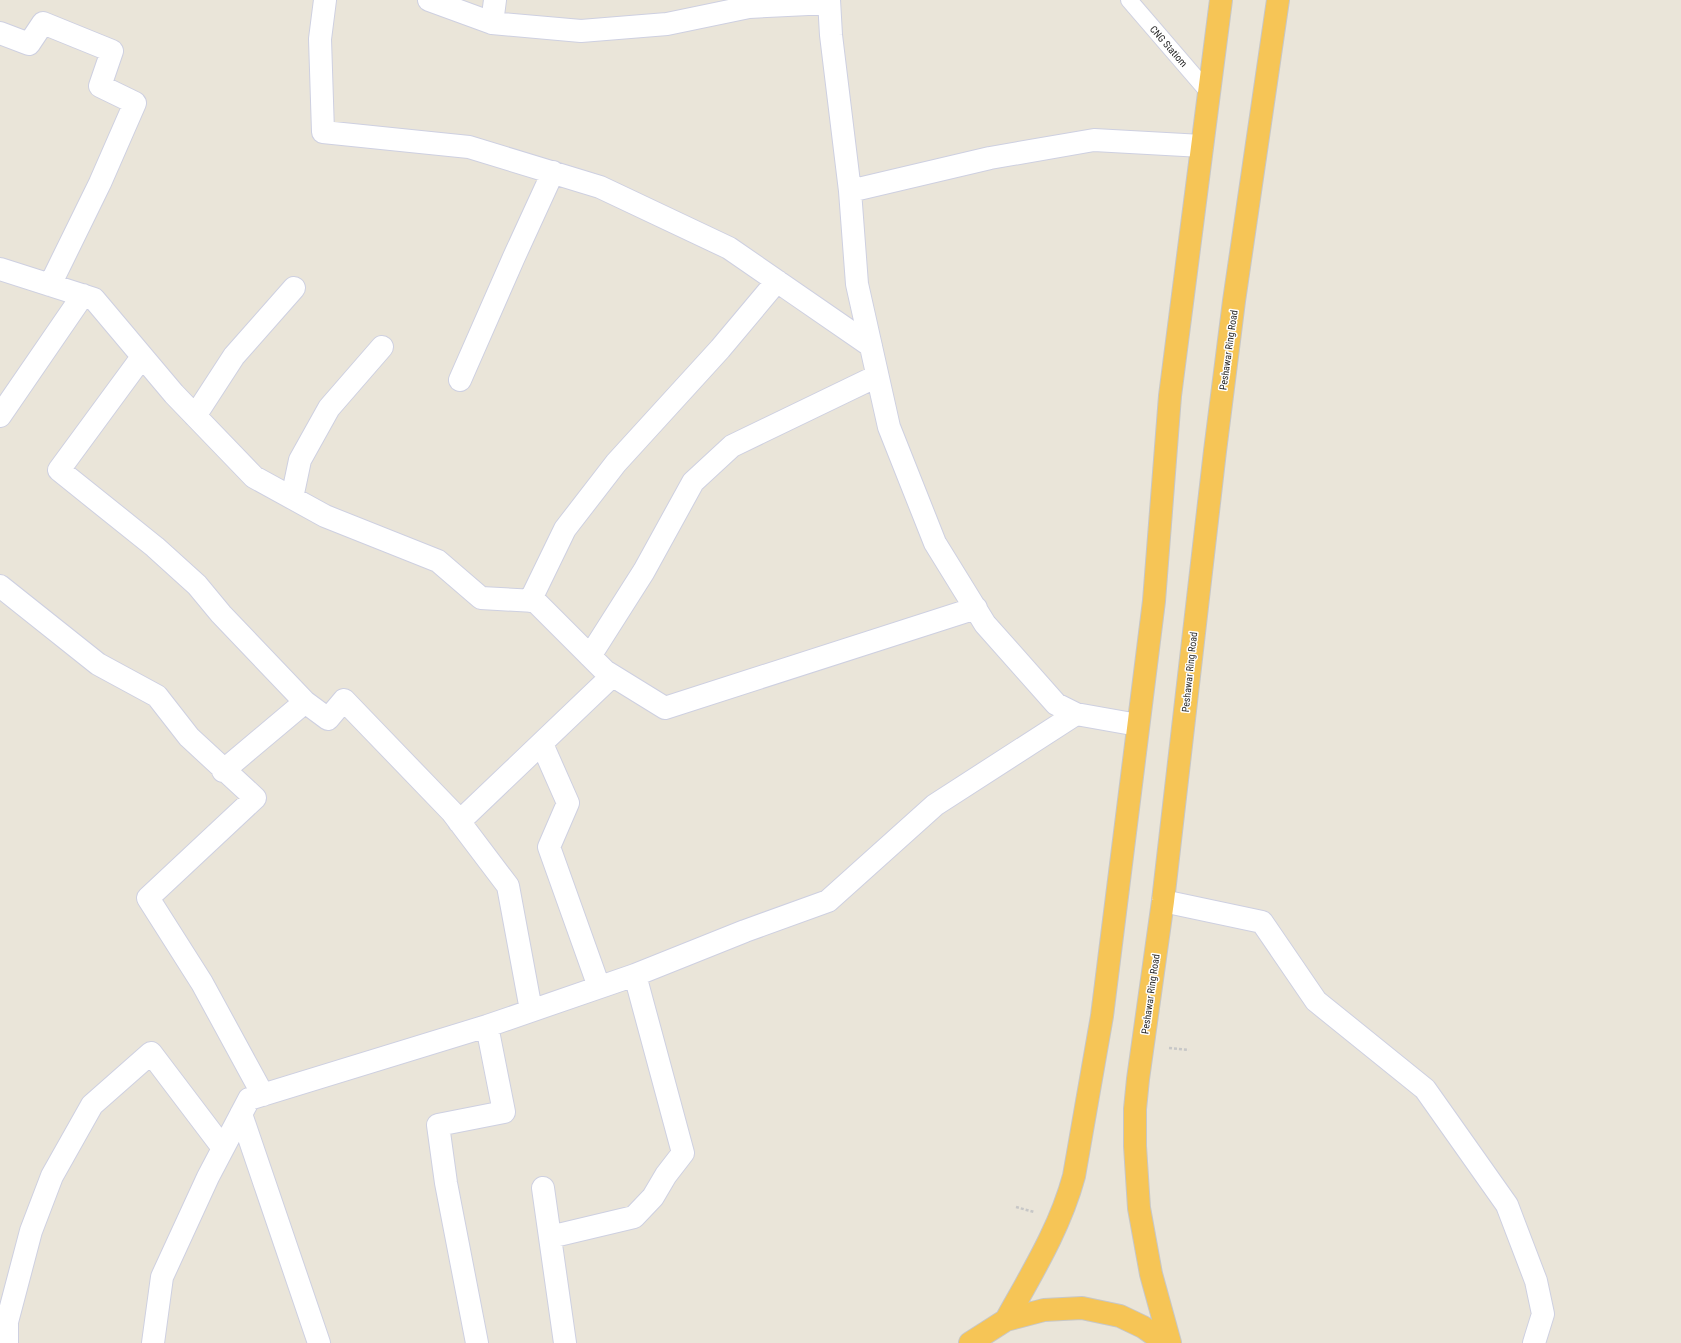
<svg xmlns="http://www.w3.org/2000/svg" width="1681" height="1343" font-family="'Roboto Condensed',sans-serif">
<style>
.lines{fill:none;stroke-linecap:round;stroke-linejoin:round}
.service-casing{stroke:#ced0e1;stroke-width:18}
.minor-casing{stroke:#ced0e1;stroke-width:24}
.trunk-casing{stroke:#c7c7c7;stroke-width:24}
.path{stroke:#c7c7c7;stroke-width:2.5;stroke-dasharray:3 2;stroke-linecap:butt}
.service{stroke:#fff;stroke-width:16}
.minor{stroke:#fff;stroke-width:22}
.trunk{stroke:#f6c556;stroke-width:22}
.labels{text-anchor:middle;stroke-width:3;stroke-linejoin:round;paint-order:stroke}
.street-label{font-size:10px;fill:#282828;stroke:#fff}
</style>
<rect width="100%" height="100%" fill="#eae5d9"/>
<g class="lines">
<g class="service-casing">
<path id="service" d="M1129 0 1209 93"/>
</g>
<g class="minor-casing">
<path id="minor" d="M325 0 320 39 323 132 469 147 600 187 729 248 871 346
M429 0 492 23 581 31 667 24 749 7 829 3
M829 0 831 35 850 191 857 284 889 427 935 543 985 624 1056 704 1076 714 1138 725
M492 23 495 0
M0 33 29 44 43 23 112 51 100 86 135 103 100 183 50 285
M850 191 990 158 1094 140 1202 146
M0 269 94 299 174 394 254 477 325 516 438 561 481 598 535 601 605 671 665 708 976 608
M142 357 59 470 155 547 197 585 221 614 305 702 223 771
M460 380 514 257 553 172
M0 416 83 295
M195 416 234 356 294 288
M292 498 300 460 329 408 382 347
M0 586 98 664 157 696 189 737 255 798 148 898 202 983 263 1095
M530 601 565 529 616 463 720 349 777 281
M590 656 644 571 693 482 732 446 877 376
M305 702 328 719 344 700 452 812 508 886 531 1010
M542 744 568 803 549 847 599 987
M459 822 612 676
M1163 901 1262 922 1316 1001 1425 1089 1507 1205 1536 1281 1543 1314 1534 1343
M241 1114 319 1343
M543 1188 565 1343
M550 1237 634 1217 653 1197 666 1175 683 1153 635 975
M7 1343V1322L31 1231 52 1176 92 1105 151 1053 223 1148
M153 1343 162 1277 208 1177 249 1099 487 1026 635 975 745 931 828 901 935 805 1076 714
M477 1343 446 1183 438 1125 504 1112 487 1026"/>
</g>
<g class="trunk-casing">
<path id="trunk" d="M1006 1320C1032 1273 1060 1228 1074 1176L1102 1016 1154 601 1170 396 1221 0
M970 1343 1006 1320 1044 1310 1082 1308 1120 1316 1143 1327 1166 1343
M1170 1343 1151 1274 1139 1208 1135 1146V1109L1138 1079 1163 901 1215 451 1234 301 1278 0"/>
</g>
<path class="path" d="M1169 1048 1189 1050
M1016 1207 1034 1212"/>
<use href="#service" class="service"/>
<use href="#minor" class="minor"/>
<use href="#trunk" class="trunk"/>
</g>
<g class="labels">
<g class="street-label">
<text transform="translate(1169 46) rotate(49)" y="4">CNG Statiom</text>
<text transform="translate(1228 350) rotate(-82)" y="4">Peshawar Ring Road</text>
<text transform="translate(1189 672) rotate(-84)" y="4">Peshawar Ring Road</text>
<text transform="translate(1150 994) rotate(-82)" y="4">Peshawar Ring Road</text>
</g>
</g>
</svg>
